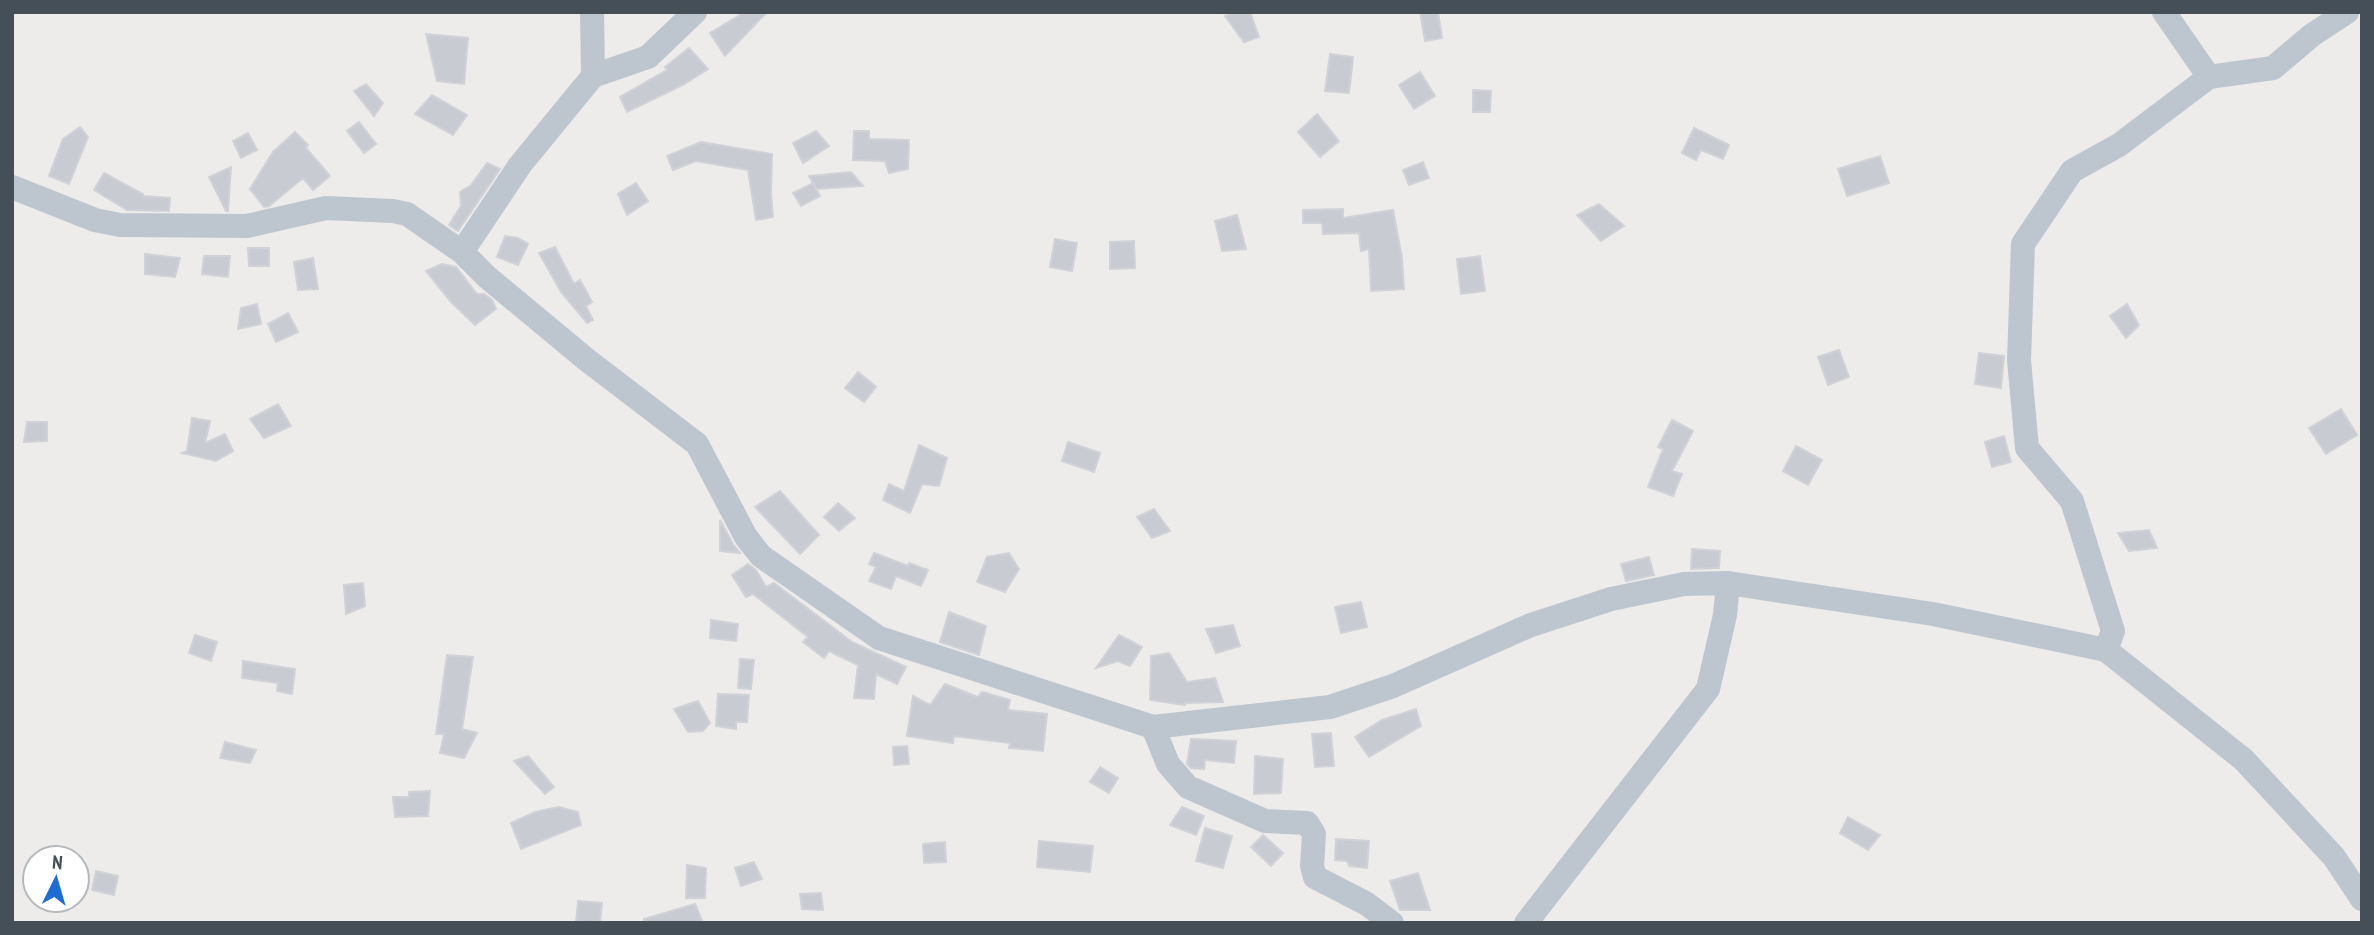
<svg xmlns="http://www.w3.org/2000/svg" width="2374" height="935" font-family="'PT Sans Narrow',sans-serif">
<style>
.building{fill:#c8cbd1;stroke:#d0d2d7;stroke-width:2}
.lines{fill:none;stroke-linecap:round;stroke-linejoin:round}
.minor{stroke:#bdc6ce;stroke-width:24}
</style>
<rect width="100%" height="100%" fill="#eeebeb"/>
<path class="building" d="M745 12H767L725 56 710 33Z
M1235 12H1250L1259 37 1244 42 1225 16Z
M1420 12H1438L1442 38 1425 41Z
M426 34 468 38 464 84 437 81Z
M689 48 708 69 683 85 627 112 620 97 667 70 665 67Z
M1330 54 1353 57 1349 93 1325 91Z
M1420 72 1435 96 1414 109 1399 85Z
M366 84 383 103 374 116 354 91Z
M1473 90 1491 91 1490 112H1473Z
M432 95 467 115 453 135 415 114Z
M1317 114 1339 141 1320 157 1298 132Z
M359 122 376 144 364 153 347 131Z
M80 127 88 137 69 184 49 176 63 139Z
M1694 128 1729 145 1723 159 1701 150 1696 160 1682 153Z
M816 131 829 146 803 163 793 143Z
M854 131H869V139L909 140 908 169 889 173 885 161 853 160Z
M295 132 308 145 306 148 330 176 313 190 303 178 269 206 264 207 250 189 273 152Z
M248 133 257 150 241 158 233 141Z
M701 142 772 154 771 193 773 217 756 220 748 170 696 161 673 170 667 156Z
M1880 156 1889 183 1847 196 1838 169Z
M1423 162 1429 178 1409 185 1403 170Z
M487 163 500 169 458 231 456 230 449 225 461 206 460 192 471 185Z
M231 167 228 211H226L209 177Z
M851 172 863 186 816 189 809 176Z
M104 173 143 194V196L170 198 169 211 127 210 94 190Z
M636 183 648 201 627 215 618 194Z
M813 183 820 196 801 206 793 193Z
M1599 204 1624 226 1601 241 1577 215Z
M1343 209V218L1393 210 1402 258 1404 289 1371 291 1369 249 1361 251 1359 233 1323 234 1322 223H1303V210Z
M1237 215 1246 249 1222 251 1215 221Z
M505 236 518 238 528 244 518 265 497 257Z
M1055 239 1077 243 1072 271 1050 267Z
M1134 241 1135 268 1110 269V242Z
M555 247 574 284 580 280 592 302 586 306 593 320 587 323 561 292 539 253Z
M248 248H269V266H249Z
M145 254 180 258 175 277 145 274Z
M204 256H230L228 277 202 274Z
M1480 256 1485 291 1461 294 1457 259Z
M313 258 318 289 298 290 294 262Z
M442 264 456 267 477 294H484L492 300 496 309 475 325 451 302 426 271Z
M257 304 261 324 238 329 241 308Z
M2127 304 2139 325 2126 338 2110 316Z
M288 313 298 332 276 342 268 324Z
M1839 350 1849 377 1828 385 1818 357Z
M1979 353 2004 356 2001 388 1975 384Z
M858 372 876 387 864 402 845 388Z
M278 404 291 426 264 438 250 419Z
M2341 409 2357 435 2326 454 2309 428Z
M192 418 210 421 205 443 225 434 233 451 216 461 182 453 187 451Z
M1672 420 1693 431 1672 471 1682 474 1673 496 1648 487 1663 449 1658 447Z
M27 422H47V441L24 442Z
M2004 436 2011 462 1992 467 1985 442Z
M1068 442 1100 453 1094 472 1062 461Z
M919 445 947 458 939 486 922 484 910 513 883 500 889 484 904 491Z
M1796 446 1822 460 1808 485 1783 471Z
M780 491 819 535 800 554 755 507Z
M838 503 855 518 839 531 824 517Z
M1154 509 1170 531 1152 538 1137 517Z
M720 520 733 544 740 553 720 551Z
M2149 530 2157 548 2129 551 2118 533Z
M1692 549 1720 551 1719 568 1691 569Z
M874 553 908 566 909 563 928 570 921 586 896 576 891 589 869 581 876 567 869 564Z
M1009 553 1019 569 1005 592 977 582 987 557Z
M1649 557 1654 575 1626 581 1621 564Z
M748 564 756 570 766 587 774 583 852 642 906 667 897 684 876 674 874 699 854 698 858 665 829 651 824 658 803 642 808 637 753 594 746 597 732 575Z
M363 583 365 606 346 614 344 585Z
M1361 602 1367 627 1341 633 1335 607Z
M949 612 986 626 979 655 940 642Z
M711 620 738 624 736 641 710 638Z
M1233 625 1240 646 1216 653 1206 629Z
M195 635 217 642 211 661 189 653Z
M1119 635 1142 647 1130 666 1118 661 1096 668Z
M1169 653 1187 682 1215 678 1223 702 1185 703V705L1150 700 1151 656Z
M447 655 473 657 462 729 477 733 464 758 440 753 444 734H436Z
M740 659 754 660 751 689 738 688Z
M243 661 295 669 292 694 277 691 278 683 242 678Z
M945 684 978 697 982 692 1010 700 1008 710 1047 714 1043 751 1009 748 1010 743 954 736 953 743 907 736 913 696 930 705Z
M718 694 749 695 747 722H736V729L716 726Z
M698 701 710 723 703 731 688 732 674 709Z
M1416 709 1421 726 1369 757 1355 737 1382 720Z
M1331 733 1334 766 1315 767 1312 734Z
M1191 739 1236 741 1234 763 1205 760 1204 769 1191 768 1187 764Z
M225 742 256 750 250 763 220 758Z
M907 746 909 764 894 765 893 747Z
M528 756 554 787 545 794 514 761Z
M1255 756 1283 759 1281 793 1254 794Z
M1100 767 1118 778 1109 793 1090 782Z
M430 791 428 816 395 817 393 797H409V792Z
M559 807 578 812 581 825 521 849 511 823 535 812Z
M1182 807 1204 816 1196 835 1170 825Z
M1848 817 1880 835 1868 850 1840 833Z
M1205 828 1232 836 1223 868 1196 861Z
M1263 835 1283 853 1271 866 1251 847Z
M1336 839 1369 841 1367 868 1349 866 1347 861 1335 860Z
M1039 841 1093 846 1090 872 1037 867Z
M945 842 946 862 924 863 923 844Z
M754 862 762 879 741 886 735 868Z
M687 865 706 868 705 898H686Z
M96 871 118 876 114 895 92 890Z
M1418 873 1430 910H1400L1390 881Z
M821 893 823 910 802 909 800 894Z
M578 901 602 903 600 923H576Z
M695 904 703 923H644V919Z"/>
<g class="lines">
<path class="minor" d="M2164 12 2209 77
M593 76 648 57 695 12
M12 187 95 220 120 225 247 226 326 208 393 211 407 214 462 252 487 277 587 360 697 444 746 537 761 556 879 638 1153 727 1330 707 1393 686 1531 625 1611 599 1684 584 1728 583 1933 614 2106 650 2244 760 2334 857 2362 899
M462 252 520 165 593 76 592 12
M2106 650 2113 631 2072 501 2027 448 2019 360 2023 244 2072 171 2119 145 2209 77 2273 68 2312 35 2347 12
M1153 727 1168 764 1188 787 1265 821 1307 823 1314 834 1312 866 1315 877 1367 904 1392 923
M1526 923 1708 689 1725 615 1728 583"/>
</g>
<rect width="2374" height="935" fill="none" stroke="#454f58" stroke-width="28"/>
<g transform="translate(56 879) rotate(5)"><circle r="33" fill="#ffffff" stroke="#b5b9bc" stroke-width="2"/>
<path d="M0-5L12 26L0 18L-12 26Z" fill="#1e6cd6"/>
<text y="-10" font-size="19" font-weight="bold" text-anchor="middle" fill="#454f58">N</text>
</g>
</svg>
